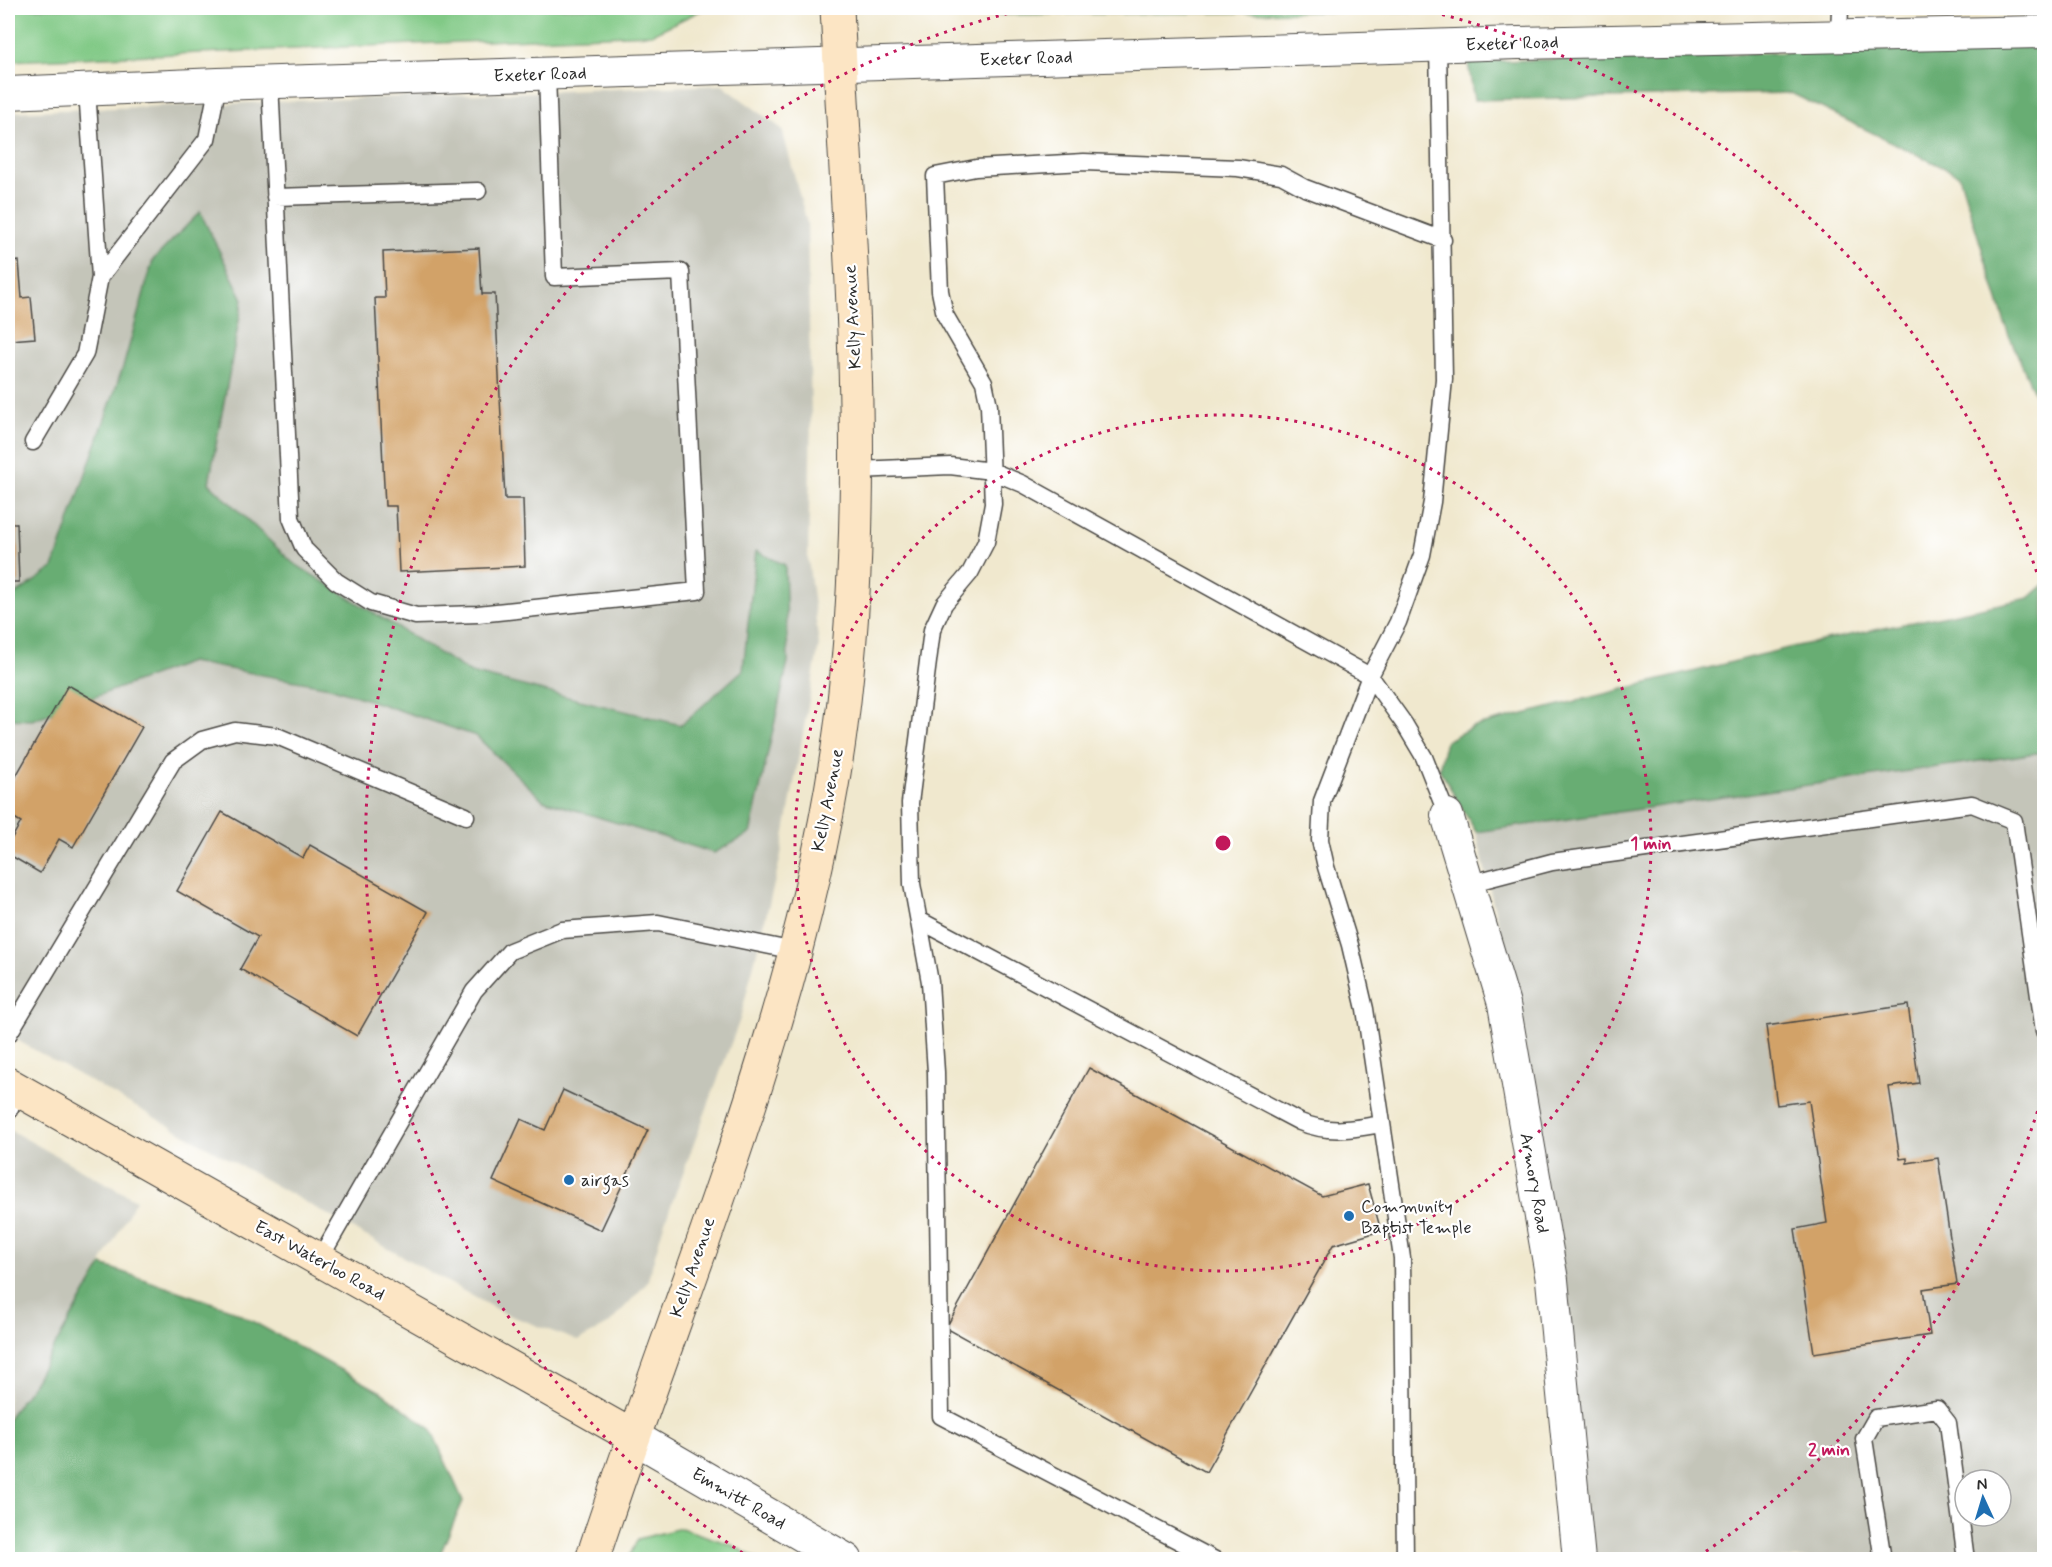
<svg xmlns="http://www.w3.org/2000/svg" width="2052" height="1567" font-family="Mynerve,sans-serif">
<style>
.industrial{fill:#c4c5b9;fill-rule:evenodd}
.green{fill:#81c986;stroke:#567a58;stroke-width:1.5}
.forest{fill:#68ad73;stroke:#4a6c4f;stroke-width:1.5}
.building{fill:#d2a267}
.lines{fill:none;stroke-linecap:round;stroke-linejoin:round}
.service-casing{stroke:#494743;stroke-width:19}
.minor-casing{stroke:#494743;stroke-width:34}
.tertiary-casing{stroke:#494743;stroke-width:35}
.secondary-casing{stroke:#494743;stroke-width:35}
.service{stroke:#fff;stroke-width:16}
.minor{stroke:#fff;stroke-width:32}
.tertiary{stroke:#fff;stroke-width:33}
.secondary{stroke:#fce5c4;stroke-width:33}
.ring{fill:none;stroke:#c2185b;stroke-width:3;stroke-dasharray:3 6}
.poi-dot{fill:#1f6fb2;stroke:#fff;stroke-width:2}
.labels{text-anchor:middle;stroke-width:4.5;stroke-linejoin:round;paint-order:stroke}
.street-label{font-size:18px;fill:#2b2b2b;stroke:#fff}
.poi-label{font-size:18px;fill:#2b2b2b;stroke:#fff;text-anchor:start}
.centre{fill:#c2185b;stroke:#fff;stroke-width:3}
.ring-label{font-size:18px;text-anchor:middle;font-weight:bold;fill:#c2185b;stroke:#fff;stroke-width:4.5;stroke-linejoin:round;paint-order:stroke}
</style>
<rect width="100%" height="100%" fill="#fff"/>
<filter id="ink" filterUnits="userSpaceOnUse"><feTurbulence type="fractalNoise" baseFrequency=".0167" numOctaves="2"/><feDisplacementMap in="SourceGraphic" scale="12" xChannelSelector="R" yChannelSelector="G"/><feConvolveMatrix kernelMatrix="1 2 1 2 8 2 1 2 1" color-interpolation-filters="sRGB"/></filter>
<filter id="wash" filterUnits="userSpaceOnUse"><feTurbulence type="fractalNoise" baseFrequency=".008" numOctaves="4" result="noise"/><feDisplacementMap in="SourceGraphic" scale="24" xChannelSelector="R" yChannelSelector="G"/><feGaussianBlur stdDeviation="1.35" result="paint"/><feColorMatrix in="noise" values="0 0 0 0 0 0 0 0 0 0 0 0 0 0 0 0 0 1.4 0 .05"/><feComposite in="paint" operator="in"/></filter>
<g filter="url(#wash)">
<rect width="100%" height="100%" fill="#f0e8ce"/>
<path class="industrial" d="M722 85 782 129 807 223 811 415 808 559 819 645 780 860 740 1019 663 1227 647 1283 608 1325 578 1341 501 1312 8 1035V112Z
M2044 752V1559H1584L1520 1015 1476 832ZM1965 1480H2001V1516H1965Z
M8 1129 136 1200 61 1337 31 1387 8 1418Z"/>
<path class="green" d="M8 8H706L652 34 8 61Z
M958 8H1753L979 15Z
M681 1528 730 1544 757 1559H628L638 1539Z"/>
<path class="forest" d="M2044 45V415L2008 333 1959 175 1791 93 1474 100 1468 62Z
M200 212 243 299 209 483 293 563 471 673 681 725 743 670 756 551 785 565 788 662 750 834 714 853 543 800 476 736 330 687 190 662 32 720 8 719V600L53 568 124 364 153 260Z
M2044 585V752L1476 832 1439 769 1446 741 1472 727 1792 647 2029 598Z
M102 1265 230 1309 381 1392 431 1429 463 1501 438 1559H8V1418L31 1387Z"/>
<g id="blocks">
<path class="building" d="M479 248 482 294H495L505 499H523L525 566 399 572 396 506H385L375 298H385L383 252Z
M19 261 22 298 31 297 35 338 10 340 8 330V262Z
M8 523H17L19 582H8Z
M68 685 142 727 73 847 59 839 40 873 8 854V845L21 822 8 814V790Z
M222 812 303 858 310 845 428 912 357 1036 240 969 258 937 177 891Z
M1908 1005 1919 1083 1889 1087 1900 1159 1907 1158V1163L1938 1158 1957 1284 1923 1289 1930 1335 1814 1353 1795 1229 1827 1223 1809 1101 1777 1105 1766 1026Z
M1089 1068 1322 1196 1368 1184 1381 1231 1333 1245 1206 1472 946 1328Z
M563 1090 648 1130 601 1230 493 1181 521 1119 545 1130Z"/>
</g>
</g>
<g filter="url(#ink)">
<use href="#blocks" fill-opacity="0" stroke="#494743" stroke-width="1.5"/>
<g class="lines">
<g class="service-casing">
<path id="service" d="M1839 36 1840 8
M1438 45 1444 379 1432 502 1422 555 1398 622 1370 676 1405 725 1424 757 1447 815
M270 82 291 518 304 549 336 581 371 603 416 616 478 614 697 591 681 272 554 277 547 74
M275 197 478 191
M100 277 207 139 218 84
M33 442 85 354 100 277 87 90
M858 470 950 466 992 471 1023 484 1370 676 1322 801 1320 840 1326 867 1350 945 1365 1009 1402 1258 1405 1560
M1468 884 1552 862 1972 804 2014 821 2044 1031
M919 920 1300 1122C1329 1134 1352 1129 1382 1124
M8 1035 173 761 202 740 235 731 277 736 466 816
M8 1112 19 1090
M319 1260 474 991 510 951 562 930 658 923 795 951
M1215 1560 941 1416 936 1072 930 982 912 884 910 803 932 630 944 604 970 573 986 542 993 504 989 406 984 382 945 315 940 291 935 176 976 168 1084 162 1238 168 1281 175 1305 188 1443 240
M1883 1560 1864 1439 1876 1418 1937 1409 1948 1423 1966 1560"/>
</g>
<g class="minor-casing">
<path id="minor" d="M8 93 218 84 1518 43 2044 32
M1447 815 1504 1004 1552 1280 1579 1560"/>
</g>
<g class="tertiary-casing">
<path id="tertiary" d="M632 1436 846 1560"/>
</g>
<g class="secondary-casing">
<path id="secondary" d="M8 1084 632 1436
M592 1560C680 1288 804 1010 841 726 872 487 849 247 837 8"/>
</g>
<use href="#service" class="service"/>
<use href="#minor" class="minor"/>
<use href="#tertiary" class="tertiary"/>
<use href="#secondary" class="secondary"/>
</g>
</g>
<g class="ring">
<circle cx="1223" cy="843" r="428"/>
<path d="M2043 1094A857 857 0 0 1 1696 1558M750 1558A857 857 0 0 1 1030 8M1416 8A857 857 0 0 1 2043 592"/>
</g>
<g class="poi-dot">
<circle cx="569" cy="1180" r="6"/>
<circle cx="1349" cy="1216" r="6"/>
</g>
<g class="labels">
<g class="street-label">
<text transform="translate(1512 43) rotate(-2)" y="6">Exeter Road</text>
<text transform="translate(1026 58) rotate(-2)" y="6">Exeter Road</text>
<text transform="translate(540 74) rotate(-2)" y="6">Exeter Road</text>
<text transform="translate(852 317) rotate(-93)" y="6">Kelly Avenue</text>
<text transform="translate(827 800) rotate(-79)" y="6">Kelly Avenue</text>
<text transform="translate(1535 1183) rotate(80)" y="6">Armory Road</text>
<text transform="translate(320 1260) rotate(29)" y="6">East Waterloo Road</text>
<text transform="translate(692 1267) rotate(-71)" y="6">Kelly Avenue</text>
<text transform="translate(739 1498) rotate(30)" y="6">Emmitt Road</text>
</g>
<g class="poi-label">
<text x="581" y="1186">airgas</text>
<text x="1361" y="1212">Community<tspan x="1361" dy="21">Baptist Temple</tspan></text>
</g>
</g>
<circle cx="1223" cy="843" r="9" class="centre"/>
<g class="ring-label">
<text x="1651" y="849">1 min</text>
<text x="1829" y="1455">2 min</text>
</g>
<rect width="2052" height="1567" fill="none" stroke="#fff" stroke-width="30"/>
<g transform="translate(1983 1498) rotate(356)"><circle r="28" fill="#ffffff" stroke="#aaaaaa" stroke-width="1.5"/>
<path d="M0-4.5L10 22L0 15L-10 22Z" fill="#1f6fb2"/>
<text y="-9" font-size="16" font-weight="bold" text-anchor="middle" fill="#2b2b2b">N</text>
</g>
</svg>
